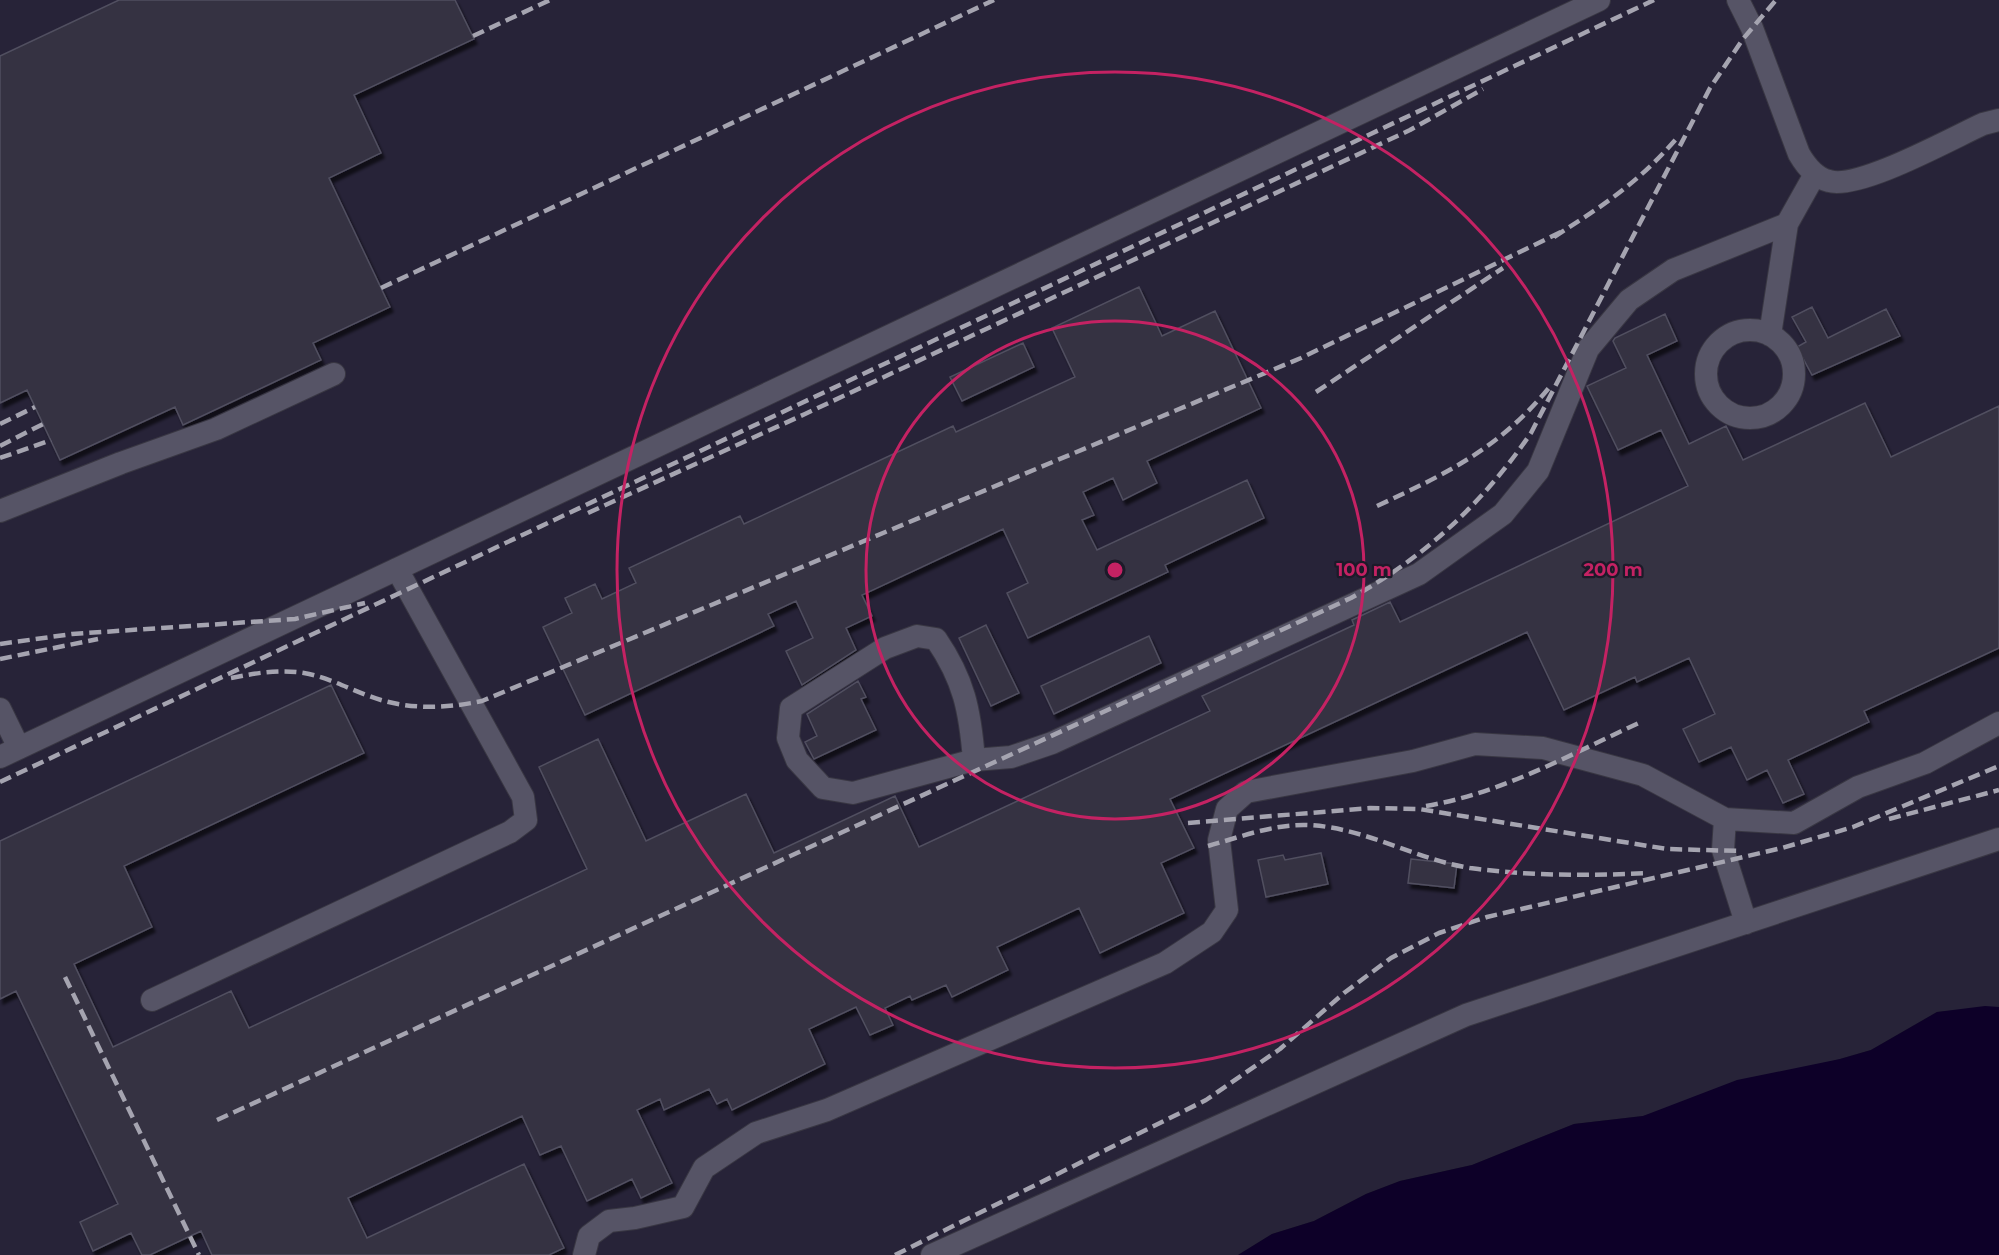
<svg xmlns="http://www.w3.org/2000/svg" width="1999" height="1255" font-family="Montserrat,sans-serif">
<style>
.built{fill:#272338}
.water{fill:#0d0028}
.building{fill:#343242;stroke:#514f60;stroke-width:1.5;filter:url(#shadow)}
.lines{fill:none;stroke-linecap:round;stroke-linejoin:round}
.minor-casing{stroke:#393743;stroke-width:24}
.minor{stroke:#565466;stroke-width:22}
.rail{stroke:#a5a4b0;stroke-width:4.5;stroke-dasharray:12 6;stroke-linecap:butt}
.ring{fill:none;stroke:#c42263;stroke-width:3}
.centre{fill:#c42263;stroke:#1d1a29;stroke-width:3}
.ring-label{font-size:18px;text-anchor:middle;font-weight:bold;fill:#c42263;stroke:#1d1a29;stroke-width:4.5;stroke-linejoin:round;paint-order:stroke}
</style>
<defs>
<filter id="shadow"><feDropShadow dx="3" dy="5" stdDeviation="1.5" flood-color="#0009"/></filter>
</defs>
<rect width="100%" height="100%" fill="#1d1a29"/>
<path class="built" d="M0 0H1999V1007L1937 1012 1871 1050 1840 1059 1643 1116 1574 1124 1472 1165 1400 1181 1366 1194 1314 1221 1272 1234 1238 1255H0Z"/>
<path class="water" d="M1985 1006 1999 1007V1255H1238L1272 1234 1314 1221 1366 1194 1400 1181 1472 1165 1574 1124 1643 1116 1737 1080 1840 1059 1871 1050 1937 1012Z"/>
<path class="building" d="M119 0H455L474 39 354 95 381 153 329 178 390 307 313 343 321 360 183 425 175 407 60 460 27 390 0 403V56Z
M1139 287 1162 336 1215 311 1261 408 1147 461 1157 483 1123 500 1113 478 1083 492 1094 515 1082 520 1097 550 1247 480 1264 518 1165 565 1168 572 1028 638 1007 593 1028 583 1003 529 862 595 872 616 846 628 856 650 802 685 786 651 813 638 796 601 768 614 774 626 585 715 543 627 572 613 565 598 595 584 602 599 636 583 629 568 740 516 744 524 953 426 956 432 1075 377 1052 328Z
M1812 307 1828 338 1886 309 1900 336 1812 375 1797 347 1806 342 1792 317Z
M1665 314 1677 341 1647 355 1689 444 1726 426 1743 460 1865 403 1891 457 1999 406V648L1864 711 1869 722 1788 760 1804 794 1783 803 1767 770 1747 780 1731 747 1699 762 1683 729 1715 714 1689 658 1637 682 1635 677 1564 710 1527 632 1170 799 1194 848 1161 863 1184 913 1100 953 1079 908 997 947 1008 970 952 997 946 985 912 1000 910 996 885 1008 893 1025 870 1035 856 1007 809 1029 825 1064 732 1110 727 1099 717 1104 709 1089 664 1110 660 1099 637 1110 672 1183 641 1198 632 1179 587 1201 561 1146 540 1155 522 1116 348 1198 367 1238 524 1164 564 1248 549 1255H212L201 1231 150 1255H142L131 1233 93 1251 80 1222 118 1204 16 991 0 999V841L331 685 364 753 124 866 152 927 74 964 113 1047 231 991 249 1028 587 869 539 767 598 739 646 841 746 794 774 853 895 796 919 847 1210 711 1202 696 1354 625 1352 620 1390 602 1400 622 1688 486 1661 430 1618 450 1587 386 1626 368 1613 341 1615 338Z
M1023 343 1034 367 962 401 950 377Z
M986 625 1019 693 991 706 959 638Z
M1149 636 1161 663 1054 714 1041 686Z
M858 681 866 697 861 699 876 730 814 759 805 742 817 736 807 714Z
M1321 853 1328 884 1266 897 1258 860 1283 855 1285 860Z
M1411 859 1457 864 1454 888 1408 883Z"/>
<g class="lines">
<g class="minor-casing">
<path id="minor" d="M1738 0 1752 28 1799 154C1806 166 1816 178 1829 181 1859 190 1952 138 1983 124L1999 120
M1706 374a44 44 0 1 1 88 0a44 44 0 1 1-88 0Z
M1770 335 1787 224
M0 511 121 463 216 429 334 374
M0 709 19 748
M0 757 1599 0
M974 760C970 710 964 680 936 639L917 636 885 648 791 708 788 738 797 760 823 788 853 793 974 760 1011 757 1052 743 1419 574 1503 514 1538 471 1588 349 1629 300 1673 270 1787 224 1815 174
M1725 819 1723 850 1746 923
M152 1000 510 832 526 820 523 797 397 569
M584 1255 589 1236 609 1221 635 1218 683 1207 704 1168 756 1133 827 1110 1165 963 1212 932 1227 910 1219 840 1227 809 1246 792 1413 761 1475 744 1543 748 1643 775 1725 819 1794 823 1858 787 1925 763 1999 723
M932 1255 1466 1015 1999 839"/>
</g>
<use href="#minor" class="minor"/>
<path class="rail" d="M473 36 550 0
M1554 237C1604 205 1638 183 1677 138
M381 288 994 0
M1316 392 1503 268
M0 424 35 407
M0 446 43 424
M0 458 51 440
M1377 506C1448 473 1502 447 1552 384
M588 513 805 414 1410 130 1483 89
M0 644 72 634 295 619 365 603
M0 659 98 639
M231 678C256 673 279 669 304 673 327 677 347 688 369 696 406 710 444 709 482 701L1301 358 1561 232
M0 782 1654 0
M1426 806C1503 793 1573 753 1643 721
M1889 819 1999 790
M1188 823 1370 808 1419 809 1667 849 1741 851
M1208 846C1240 837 1274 824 1307 825 1364 827 1414 859 1470 868 1529 876 1589 876 1649 873
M65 977 199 1255
M217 1120 1351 598C1425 557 1483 503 1531 433L1710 88 1743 39 1776 0
M895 1255 1206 1100 1280 1049 1344 993 1391 958 1439 933 1487 917 1782 848 1853 827 1999 766"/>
</g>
<g class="ring">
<circle cx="1115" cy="570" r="249"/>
<circle cx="1115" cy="570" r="498"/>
</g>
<circle cx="1115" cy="570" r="9" class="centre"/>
<g class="ring-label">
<text x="1364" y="576">100 m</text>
<text x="1613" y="576">200 m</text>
</g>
</svg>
